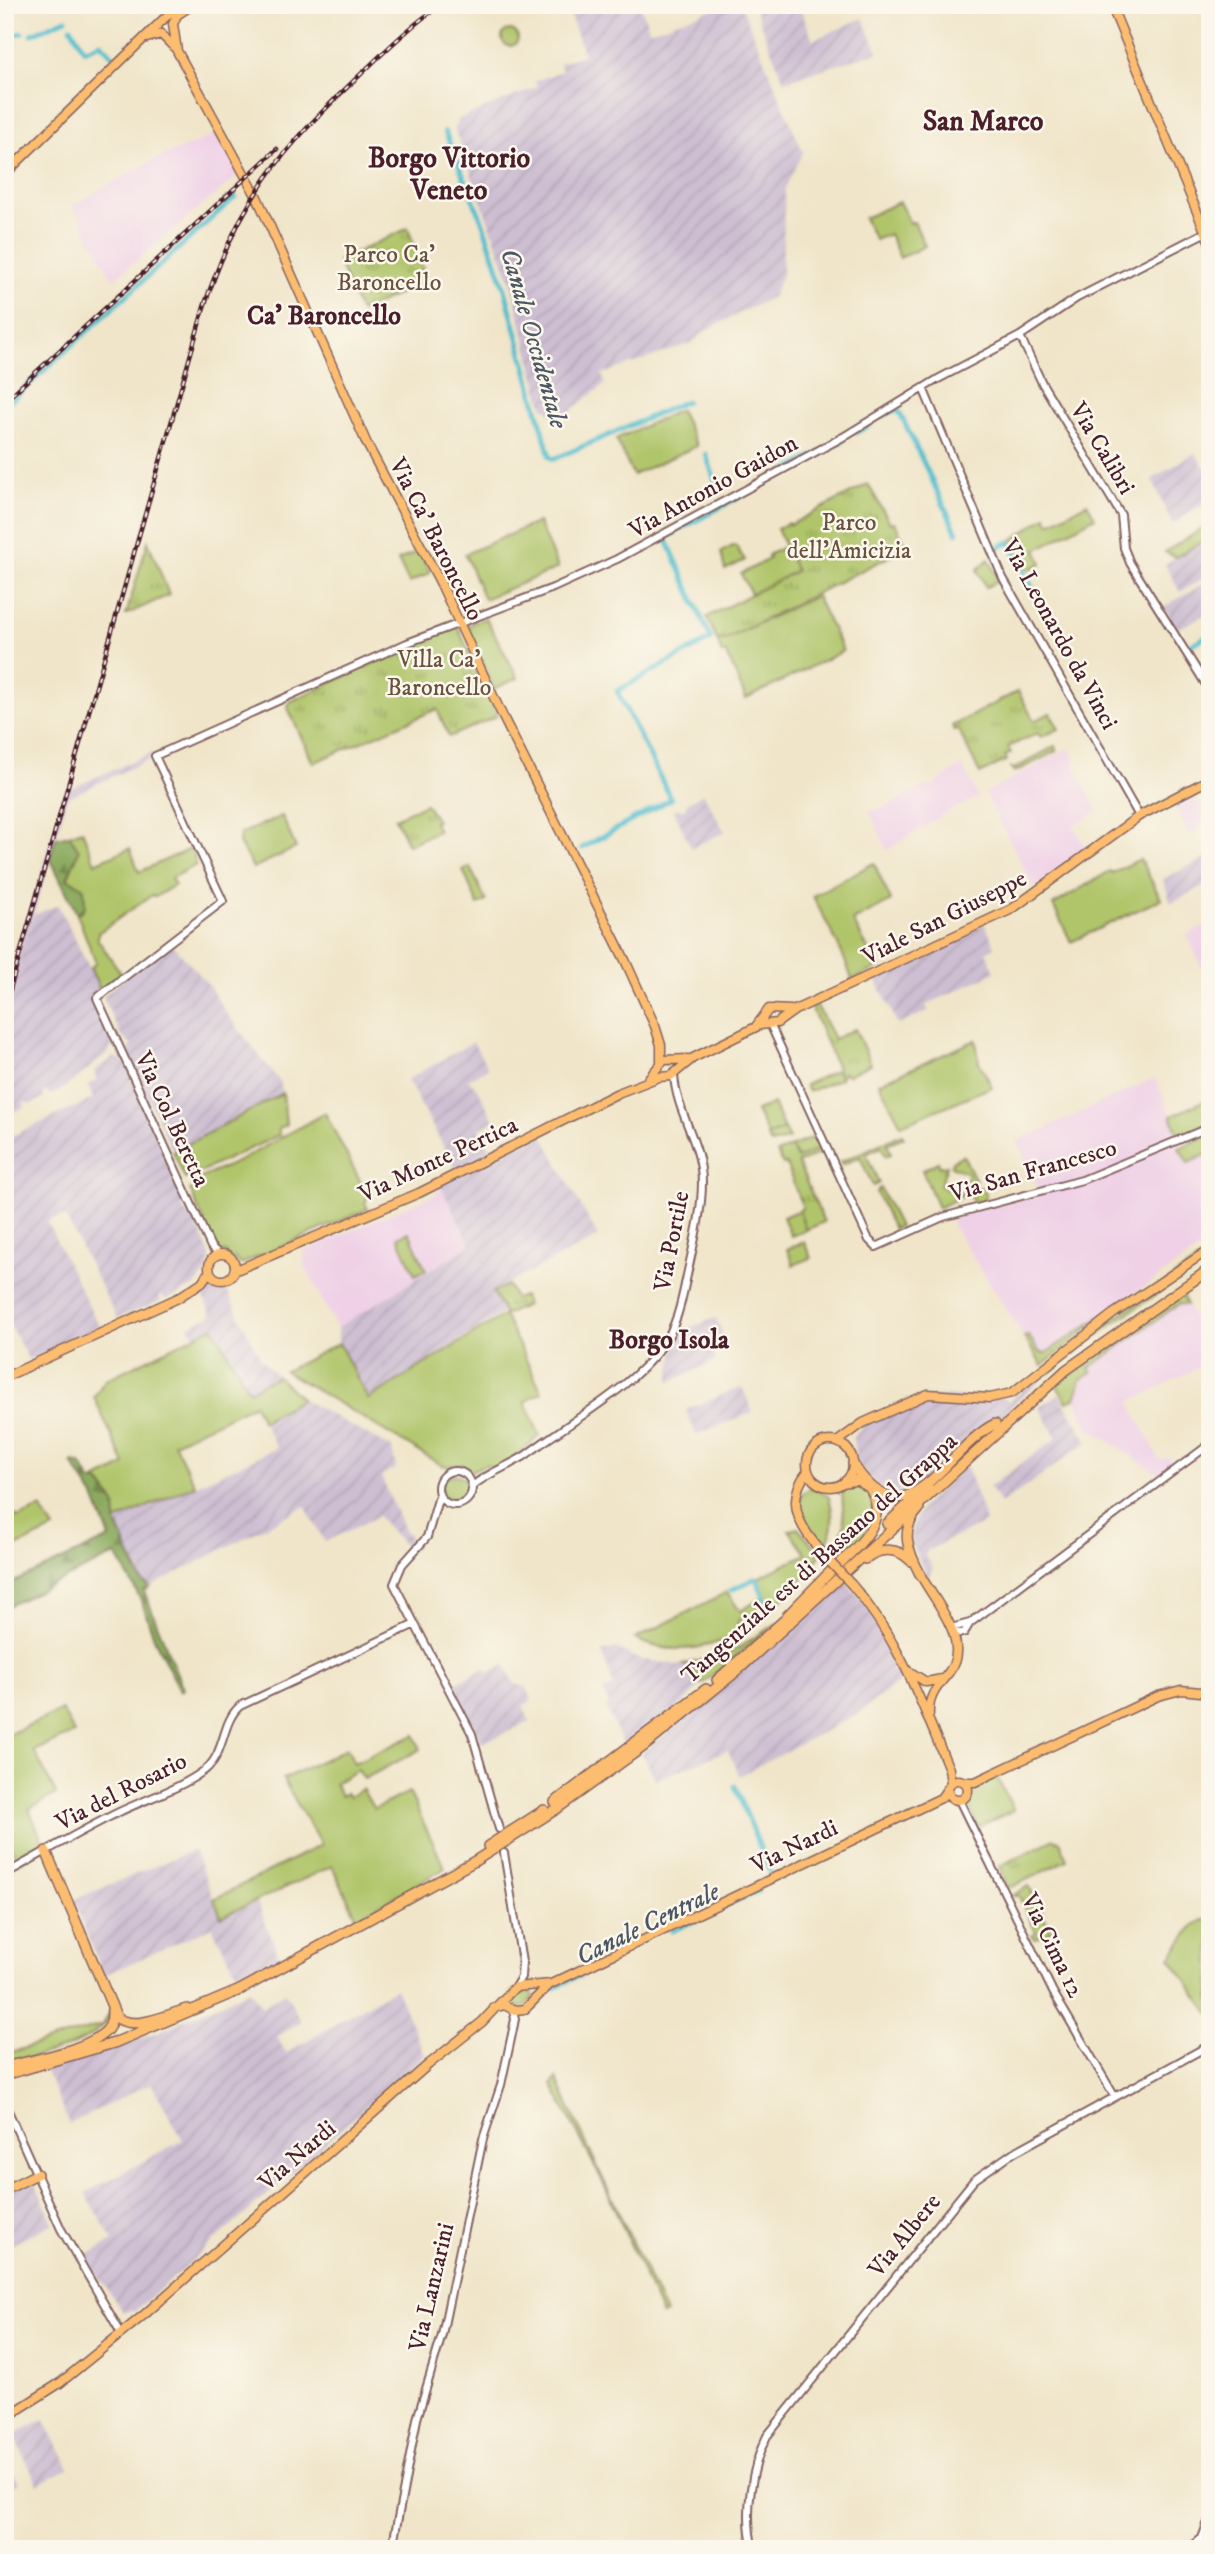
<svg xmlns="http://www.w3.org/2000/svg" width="1215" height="2554" font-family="'IM FELL DW Pica',serif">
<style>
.built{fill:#efd0e6}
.industrial{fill:url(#industrial-furrows)}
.railway{fill:#cdbed2}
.green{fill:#b0c56a;stroke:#7d724a;stroke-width:2}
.forest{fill:url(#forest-firs);stroke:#6b6444;stroke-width:2}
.park{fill:url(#park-tufts);stroke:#7d724a;stroke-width:2}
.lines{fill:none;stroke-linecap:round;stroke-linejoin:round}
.canal{stroke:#53bece;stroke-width:5}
.minor-casing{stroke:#846462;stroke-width:10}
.major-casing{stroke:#846462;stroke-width:11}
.highway-casing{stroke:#846462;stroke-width:12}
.minor{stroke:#fff;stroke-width:6}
.major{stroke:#fdbd6f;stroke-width:8}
.highway{stroke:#fdbd6f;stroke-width:9}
.rail-casing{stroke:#4a1f2b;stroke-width:4.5}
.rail{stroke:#fbf7ec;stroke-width:2;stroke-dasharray:5;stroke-linecap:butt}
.major-bridge-casing{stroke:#846462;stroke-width:11;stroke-linecap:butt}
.major-bridge{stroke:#fdbd6f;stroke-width:8}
.labels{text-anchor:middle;stroke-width:5;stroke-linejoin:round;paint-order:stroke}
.park-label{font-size:24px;fill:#69513e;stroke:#fbf7ec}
.street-label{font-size:24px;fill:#4a1f2b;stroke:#fbf7ec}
.neighbourhood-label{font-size:26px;font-weight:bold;fill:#4a1f2b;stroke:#fbf7ec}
.water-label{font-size:26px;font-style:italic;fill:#4d5764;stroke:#fbf7ec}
.quarter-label{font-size:28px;font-weight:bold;fill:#4a1f2b;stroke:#fbf7ec}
</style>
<defs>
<pattern id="industrial-furrows" width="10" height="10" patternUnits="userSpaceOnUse" patternTransform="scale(1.75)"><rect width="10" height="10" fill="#cdbed2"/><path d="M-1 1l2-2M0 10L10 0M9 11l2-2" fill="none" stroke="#b2a3b4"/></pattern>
<pattern id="forest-firs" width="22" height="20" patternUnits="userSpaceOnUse" patternTransform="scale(1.75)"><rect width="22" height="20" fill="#8caa5e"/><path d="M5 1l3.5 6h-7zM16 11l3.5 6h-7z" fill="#748a4e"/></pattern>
<pattern id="park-tufts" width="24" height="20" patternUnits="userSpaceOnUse" patternTransform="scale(1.75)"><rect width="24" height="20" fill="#b0c56a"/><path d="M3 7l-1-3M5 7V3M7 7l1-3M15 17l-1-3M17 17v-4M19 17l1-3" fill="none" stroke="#919f57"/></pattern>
</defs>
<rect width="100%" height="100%" fill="#fbf7ec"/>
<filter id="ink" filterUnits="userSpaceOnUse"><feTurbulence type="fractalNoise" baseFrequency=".0143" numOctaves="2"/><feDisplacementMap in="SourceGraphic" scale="14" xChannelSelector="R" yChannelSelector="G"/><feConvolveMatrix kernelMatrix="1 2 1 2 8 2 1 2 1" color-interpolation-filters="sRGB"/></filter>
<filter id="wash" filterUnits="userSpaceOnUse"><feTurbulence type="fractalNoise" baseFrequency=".00686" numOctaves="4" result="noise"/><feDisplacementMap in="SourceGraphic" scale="28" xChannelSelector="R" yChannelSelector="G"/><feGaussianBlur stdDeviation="1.57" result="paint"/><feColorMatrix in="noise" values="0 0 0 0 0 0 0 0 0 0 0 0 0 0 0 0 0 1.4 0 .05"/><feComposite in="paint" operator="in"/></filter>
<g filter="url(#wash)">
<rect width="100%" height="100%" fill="#f0e5c9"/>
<path class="built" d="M218 134 241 173 113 280 73 205 155 159Z
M1069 748 1076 762 1073 764 1098 812 1073 825 1085 846 1092 847 1064 863 1059 869 1061 873 1034 888 985 793Z
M962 765 978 797 944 814 887 850 869 811 884 808 925 786 929 787 928 785 932 786Z
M1194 796 1197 803 1209 807 1205 818 1208 824 1190 835 1174 806Z
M1207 925 1210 930V985L1187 935Z
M1155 1078 1179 1136 1175 1138 1179 1147 1188 1162 1210 1153V1242L1109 1311 1042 1366 950 1221 977 1210 1041 1195 1018 1141Z
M441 1187 471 1245 337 1328 304 1265V1251L434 1195Z
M1179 1304 1187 1305 1205 1341 1210 1339V1362L1130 1402 1160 1460 1170 1457 1173 1466 1164 1473H1157L1088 1427 1075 1399 1089 1368Z"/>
<path class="industrial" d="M590 5H640L650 31 725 5H741L803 152 785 188 782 275 772 297 710 328 689 344 602 374 605 384 569 412 555 415 545 408 541 400 510 279 454 128 459 119 537 87 535 81 562 71 559 63 584 55 569 12Z
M757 5H799L813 40 863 18 878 52 784 81 756 13Z
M1195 453 1205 468 1210 466V499L1172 524 1152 479Z
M1210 537V574L1180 592 1165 564Z
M1210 580V612L1178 629 1164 607Z
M152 753 154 757 67 798 69 789Z
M703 793 725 832 691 848 674 810 685 809 687 803Z
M1210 856V883L1171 903 1163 879Z
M58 905 100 989 92 993 115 1043 106 1055 63 1089 49 1095 47 1091 43 1093 44 1098 31 1104 23 1102 25 1107 5 1115V1014L34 915Z
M985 924 995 947 986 952 995 972 926 1005 928 1011 898 1025 875 977 972 934 971 930Z
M170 942 207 983 227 1014 280 1082 283 1093 173 1152 128 1054 131 1044 121 1036 104 1000V995Z
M473 1042 488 1068 468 1079 479 1091 494 1121 479 1129 493 1153 457 1171 407 1080Z
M114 1057 124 1061 185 1195 182 1204 185 1213 193 1217 210 1255 207 1272 193 1287 165 1300 162 1295 159 1296 161 1301 117 1318 65 1216 52 1219 47 1222 97 1322 101 1325 98 1329 29 1360 5 1317V1139L93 1099 88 1085 97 1081 94 1071Z
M542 1134 598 1237 492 1292 503 1312 368 1399 339 1343 337 1328 471 1245 440 1185Z
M217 1287 226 1289 261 1359 277 1376 249 1391 214 1327 194 1336 189 1326 212 1315 202 1294Z
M716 1318 727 1346 724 1347 720 1338 709 1343 716 1361 669 1382 677 1332Z
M1044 1371 1047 1375 914 1491 892 1495 878 1487 856 1462 853 1437 866 1424 933 1396 1005 1398 1009 1402Z
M742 1387 753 1412 696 1435 686 1410Z
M1059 1394 1088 1442 1001 1504 989 1487 1057 1438 1039 1407Z
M302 1399 392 1448 396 1468 381 1476 404 1530 417 1545 410 1552 378 1516 325 1542 305 1506 150 1587 142 1581 116 1522 277 1448 262 1421Z
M966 1466 986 1522 928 1550 925 1555 933 1567 928 1578 911 1544V1528L922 1507Z
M844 1580 871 1609 902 1668 898 1683 857 1714 739 1776 728 1750 656 1780 642 1753 724 1687Z
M616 1648 639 1659 693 1667 702 1684 682 1704 624 1746 606 1707 609 1705 603 1691 614 1687 602 1652Z
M505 1665 515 1684 526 1687 532 1701 523 1706 530 1722 482 1743 451 1685 485 1668 487 1673Z
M194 1850 221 1917 257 1902 281 1960 241 1981 212 1927 104 1975 73 1900Z
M396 1988 425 2055 135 2311 123 2312 85 2257 113 2241 85 2193 183 2140 151 2083 69 2124 45 2069 156 2033 250 1990 262 2007 285 1992 301 2021 277 2037 286 2053Z
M29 2181 35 2182 53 2223 5 2248V2191Z
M44 2419 69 2468 38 2484 13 2435Z
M8 2464 19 2483 5 2490V2465Z"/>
<path class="railway" d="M69 789 56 838 5 1014V1002L65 791Z"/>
<path class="green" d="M502 38a8 8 0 1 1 16 0a8 8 0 1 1-16 0Z
M899 202 910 223 914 222 925 246 900 258 889 234 875 240 864 218Z
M680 410 697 446 633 475 616 439Z
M1087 503 1095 517 1036 550 1042 563 1026 571 1011 541 1046 516 1050 523Z
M538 522 558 568 484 599 465 554Z
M1210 524V537L1176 557 1165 552Z
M785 546 796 571 751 594 741 574 769 559 768 555Z
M420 551 430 573 409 583 398 560Z
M816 596 843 651 746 699 726 652 722 654 717 640H724Z
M486 618 518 678 494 689 468 630 470 624Z
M1055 746 1057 751 1015 772 1010 767 1014 769Z
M282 816 296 848 253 868 239 843 240 834Z
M82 830 95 863 130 848 139 872 192 848 196 865 171 878 175 885 155 897 152 895 98 933V940L121 973 100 989 90 968 96 963 77 914 83 910 75 883 67 879 79 850 69 835Z
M1140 859 1161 899 1071 942 1053 905 1110 871 1112 873Z
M874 863 891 901 853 921 878 968 852 980C843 950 827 925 813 896Z
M470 867 486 901 478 905 463 870Z
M976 1040 979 1062 992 1087 901 1125 879 1083Z
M836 1070 841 1078 808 1092 805 1085Z
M283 1093 286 1125 279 1128V1135L185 1179 173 1152Z
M1210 1098V1122L1179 1136 1171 1116Z
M773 1104 784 1129 768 1136 756 1111Z
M325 1113 368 1196 365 1203 368 1209 241 1264 234 1258 230 1260 226 1252 218 1253 190 1190 197 1186 201 1178 241 1160Z
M902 1134 904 1137 887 1144 891 1154 886 1156 881 1147 866 1154 879 1183 873 1186 860 1157 842 1165 840 1162Z
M1210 1135V1153L1188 1163 1179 1148Z
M813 1137 819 1149 797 1159 791 1147Z
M963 1155 976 1181 970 1183 966 1181 968 1173 951 1166 952 1161Z
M938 1162 940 1167 947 1165 940 1186 965 1195 938 1208 922 1170Z
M970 1195a8 8 0 1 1 16 0a8 8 0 1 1-16 0Z
M880 1188 899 1227 893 1229 876 1192Z
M799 1210 806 1230 791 1236 783 1217Z
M409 1232 426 1270 415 1275 398 1237Z
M804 1242 811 1258 793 1265 787 1249Z
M1210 1252V1258L1108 1327 1049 1374 1046 1370 1101 1327Z
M1181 1291 1187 1305 1179 1304 1089 1368 1092 1372 1081 1380 1075 1399 1067 1402 1055 1383Z
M1109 1311 1042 1366 1024 1337 1029 1336 1039 1352 1046 1353Z
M504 1315 542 1392 525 1402 540 1436 500 1468 484 1465 471 1471 461 1465 443 1466 285 1371 339 1343 368 1399Z
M213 1327 249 1391 277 1376 302 1399 262 1421 254 1404 174 1443 195 1485 116 1521 113 1500 97 1479 125 1465 94 1397 105 1380Z
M442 1488a13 13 0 1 1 26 0a13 13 0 1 1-26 0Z
M850 1483 866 1484C886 1522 862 1537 837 1564L833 1559 844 1525 842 1491Z
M812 1487 829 1497C834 1515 834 1534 823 1549 807 1532 796 1518 801 1494Z
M41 1508 54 1529 5 1552V1515L12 1510 17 1518Z
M798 1528 821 1554 802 1580 759 1620 750 1621 746 1617 738 1621 740 1632 736 1636C702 1650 669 1655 635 1639L727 1592 740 1611 765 1596 756 1579 806 1554 789 1530Z
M777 1623 702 1684 693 1667 682 1665 730 1653Z
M62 1710 74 1733 34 1751 56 1794 29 1809 45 1847 19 1862 5 1834V1736Z
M414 1735 421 1749 364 1779 358 1770 335 1783 341 1796 346 1793 349 1797 362 1789 374 1809 409 1792 445 1868 357 1918 332 1866 221 1917 214 1899 321 1845 283 1779 347 1748 354 1763Z
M996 1776 1014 1810 978 1827 966 1799 972 1788Z
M1029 1886 1051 1931 1034 1939 1031 1936 1036 1933 1019 1896H1012Z
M1210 1916V2014L1170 1958 1194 1925Z
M530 1988 534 1996 524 2007 512 2006 509 2000 513 1991Z
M109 2012 112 2014C92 2048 42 2054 5 2064V2054L102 2025Z
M556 2078 666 2314 662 2316 603 2182 552 2084Z"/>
<path class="forest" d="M69 835 79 850 67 879 80 885 84 889 85 906 77 914 50 858 56 838Z
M75 1462 82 1465 91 1482 97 1479 115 1504 116 1522 134 1565 142 1581 150 1587 144 1591 183 1689 180 1691 154 1638 142 1602 116 1554 8 1606 5 1586 110 1538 94 1497 72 1463Z"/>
<path class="park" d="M408 228 427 281 360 312 338 261Z
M868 484 890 523 894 522 908 547 724 640H717L707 617 796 571 777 529 788 523 790 525Z
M148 541 169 595 125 615H126Z
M735 545 745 560 725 570 721 552Z
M989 559 999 581 986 587 977 570Z
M452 627H458L497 716 449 737 437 709 313 763 288 708 289 702Z
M1018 691 1034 721 1050 713 1059 729 1041 737 1038 733 1008 747 1011 753 1005 756 1007 760 980 774 958 729 954 730 952 726Z
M426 804 437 821 434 822 438 831 408 845 395 818Z
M815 1002 834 1039 855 1029 871 1064 848 1075 843 1072 841 1078 810 1004Z
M784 1129 789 1139 771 1144 767 1137Z
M791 1147 797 1159 819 1149 821 1153 798 1163 824 1222 806 1230 799 1210 803 1208 786 1164 783 1165 777 1153Z
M508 1285 515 1299 523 1296 527 1305 505 1315 493 1292Z
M1054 1839 1061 1842 1067 1860 1012 1887 1007 1886 1000 1866Z"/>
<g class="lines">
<path class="canal" d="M71 27 84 50 101 43 114 57
M32 34 66 19
M5 36 22 33
M5 51V52
M445 132 481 218 504 286 550 457 554 459 686 401
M5 406 235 197
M883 416 894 410 899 411 957 533
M857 432 868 426
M706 454 719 493
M670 535 842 441
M995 549 1009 542 1041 605
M1190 645 1210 635
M582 848 671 799 617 691 711 639 666 538
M731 1590 756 1578 770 1611
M735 1786 770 1872
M672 1931 758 1891
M552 1989 613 1959"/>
</g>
</g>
<g filter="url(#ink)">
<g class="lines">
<g class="minor-casing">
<path id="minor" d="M1020 336 1042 383 1121 515 1124 548 1130 563 1210 691
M923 388 1003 578 1139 816
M770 1024 869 1240 876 1247 943 1217 1082 1180 1210 1127
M219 1254 211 1247 97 998 223 901 155 756 407 643 553 588 617 559 843 437 938 379 1020 336 1077 298 1210 230
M438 1488a17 17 0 1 1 34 0a17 17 0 1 1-34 0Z
M472 1487C480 1477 511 1465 526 1455 570 1421 629 1391 662 1346 679 1324 683 1292 689 1266 695 1238 702 1210 702 1182 702 1144 676 1112 674 1075
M439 1496 427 1537 402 1565 394 1584 472 1734 499 1829
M953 1632 955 1627 970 1623 1210 1444
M953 1633H964L970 1623
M959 1800 1053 1992 1115 2097
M504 1853 522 1962 521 1977 515 1987
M5 1874C43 1853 80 1831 119 1812 148 1798 178 1790 205 1770 226 1753 221 1722 240 1706L413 1625
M5 2104 61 2229 121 2333
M392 2549 417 2419 442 2335 483 2139 501 2085 512 2034 515 2019 513 2010
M753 2549C744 2515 751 2467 767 2436L974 2180 1011 2154 1210 2045
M1189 2549 1202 2538 1210 2517"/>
</g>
<g class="major-casing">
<path id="major" d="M1111 5 1210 243
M173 24 177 51 257 197 367 444 441 584 503 717 625 960 655 1026 661 1045V1062
M173 24 177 15 192 5
M147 38 161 34 175 48
M5 174 178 5
M757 1025 769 1009 791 1010
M648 1079 664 1060 688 1059
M209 1267a13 13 0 1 1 26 0a13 13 0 1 1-26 0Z
M234 1271 419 1193 618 1093 659 1077 671 1076 693 1058 760 1025 777 1023 795 1010 1012 909 1139 816 1210 779
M5 1377 178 1298 202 1282 209 1272
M807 1464a23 23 0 1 1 46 0a23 23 0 1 1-46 0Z
M837 1442 863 1423 928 1394 990 1398 1012 1393 1113 1314 1210 1249
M808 1471C779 1507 808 1536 831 1563
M920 1574C934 1601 972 1641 949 1672 938 1686 928 1696 929 1714
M852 1585C899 1639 922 1704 949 1769L951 1783
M910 1672 926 1682 942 1679
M948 1790a10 10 0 1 1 20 0a10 10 0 1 1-20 0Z
M965 1782H975L1158 1696 1181 1690 1210 1693
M494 2008 504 2005 515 2010 525 2009 549 1985
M5 2418 60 2383 145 2314 429 2064 482 2022 515 1987 551 1984 941 1798 948 1788"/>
</g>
<g class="highway-casing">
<path id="highway" d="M853 1464C907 1549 944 1449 995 1424
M919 1509C899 1530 908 1551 920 1574
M887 1524 928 1486
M865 1559C879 1547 898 1547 911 1561
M837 1566C859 1545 891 1520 869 1487L857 1480 845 1482
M787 1616 832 1570
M717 1680 790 1615
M555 1802 706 1689
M488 1846 544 1810
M46 1851 117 2018C137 2031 167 2014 188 2009
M5 2067C32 2060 87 2050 106 2031 112 2025 112 2017 112 2009
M5 2075 114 2043 240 1990 475 1861 555 1810 647 1744 737 1671 1066 1370 1210 1269
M5 2190 37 2174"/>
</g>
<use href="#minor" class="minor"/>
<use href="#major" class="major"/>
<use href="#highway" class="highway"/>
<g class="rail-casing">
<path id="rail" d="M5 401 277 149
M5 1007 204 307C239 200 280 151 360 75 385 51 411 25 441 5"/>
</g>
<use href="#rail" class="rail"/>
<g class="major-bridge-casing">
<path id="major-bridge" d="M831 1563 852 1585"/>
</g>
<use href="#major-bridge" class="major-bridge"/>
</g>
</g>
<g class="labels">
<g class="park-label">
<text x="389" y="262">Parco Ca'<tspan x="389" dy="28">Baroncello</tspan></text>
<text x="849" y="530">Parco<tspan x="849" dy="28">dell'Amicizia</tspan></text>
<text x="439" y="667">Villa Ca'<tspan x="439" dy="28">Baroncello</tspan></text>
</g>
<g class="street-label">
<text transform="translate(1103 448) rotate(59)" y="8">Via Calibri</text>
<text transform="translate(713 486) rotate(-29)" y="8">Via Antonio Gaidon</text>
<text transform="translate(437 539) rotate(63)" y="8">Via Ca' Baroncello</text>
<text transform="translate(1060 634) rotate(61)" y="8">Via Leonardo da Vinci</text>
<text transform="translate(944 917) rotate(-27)" y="8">Viale San Giuseppe</text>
<text transform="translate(173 1119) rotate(65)" y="8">Via Col Beretta</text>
<text transform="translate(438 1159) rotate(-25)" y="8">Via Monte Pertica</text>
<text transform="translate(1033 1170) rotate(-16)" y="8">Via San Francesco</text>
<text transform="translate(671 1241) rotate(-79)" y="8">Via Portile</text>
<text transform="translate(819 1558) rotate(-42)" y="8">Tangenziale est di Bassano del Grappa</text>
<text transform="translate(121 1791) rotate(-27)" y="8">Via del Rosario</text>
<text transform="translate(794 1846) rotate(-26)" y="8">Via Nardi</text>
<text transform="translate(1053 1945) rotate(64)" y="8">Via Cima 12</text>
<text transform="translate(297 2155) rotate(-41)" y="8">Via Nardi</text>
<text transform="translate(904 2235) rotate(-51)" y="8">Via Albere</text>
<text transform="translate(431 2287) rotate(-77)" y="8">Via Lanzarini</text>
</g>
<g class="neighbourhood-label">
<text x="324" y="324">Ca' Baroncello</text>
<text x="669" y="1348">Borgo Isola</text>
</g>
<g class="water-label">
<text transform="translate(535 338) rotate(74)" y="9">Canale Occidentale</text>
<text transform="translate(647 1923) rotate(-26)" y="9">Canale Centrale</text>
</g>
<g class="quarter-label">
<text x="983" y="130">San Marco</text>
<text x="449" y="167">Borgo Vittorio<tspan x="449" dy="32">Veneto</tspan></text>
</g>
</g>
<rect width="1215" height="2554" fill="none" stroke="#fbf7ec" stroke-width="28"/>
</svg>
